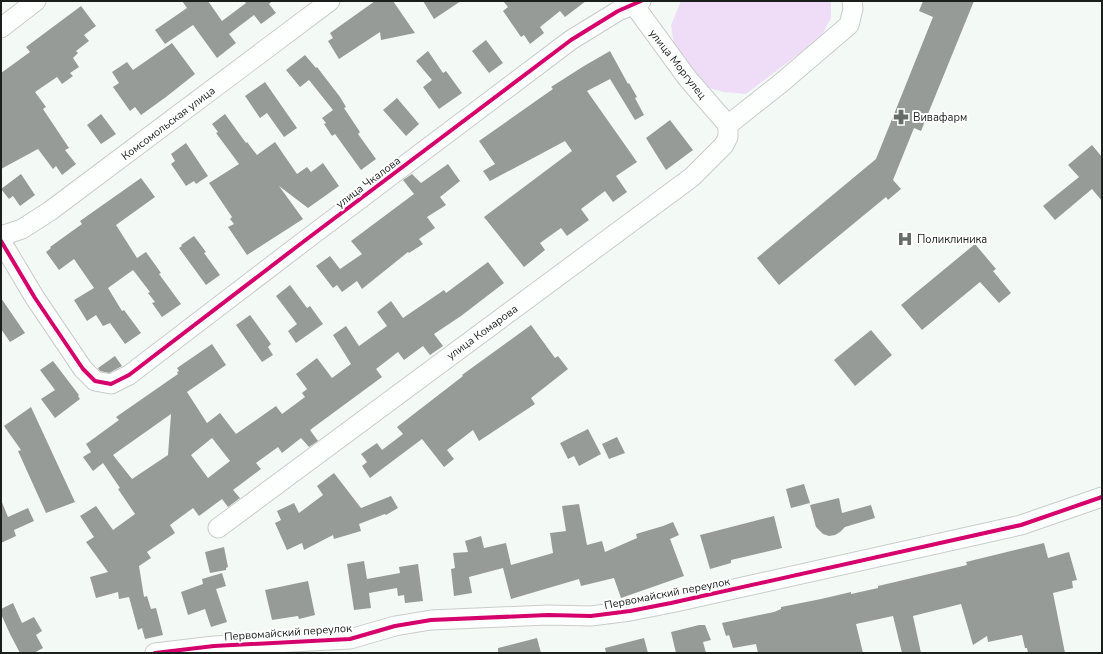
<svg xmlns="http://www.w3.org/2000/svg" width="1103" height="654" font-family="'Nunito Sans',sans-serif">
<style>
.green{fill:#efddf7}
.building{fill:#979b98;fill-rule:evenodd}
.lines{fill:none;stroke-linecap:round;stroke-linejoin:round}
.street-casing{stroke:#c8cdca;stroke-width:21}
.street{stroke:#fdfefe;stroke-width:19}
.cycleway-casing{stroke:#fff;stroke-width:6}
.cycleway{stroke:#d6006c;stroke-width:4}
.labels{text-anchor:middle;stroke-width:4;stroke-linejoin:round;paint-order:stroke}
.street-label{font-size:11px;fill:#1a1f1c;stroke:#fff}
.poi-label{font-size:11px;fill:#1a1f1c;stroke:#fff;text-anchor:start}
</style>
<rect width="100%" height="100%" fill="#f3faf6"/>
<path class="green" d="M681 1H831V18L822 35 808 47 746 94 723 92 703 86 675 52 671 25Z"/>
<path class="building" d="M182 1H208L222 21 246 3 244 1H272L269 4 276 13 261 24 254 15 229 34 236 43 217 58 193 25 165 44 155 30 187 8Z
M375 1H393L415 33 381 40 380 32 339 59 328 41 333 38 330 33Z
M423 1H461L434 19Z
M503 1H586L565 17 560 11 540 27 544 33 530 44 524 35 521 37 503 11 508 7Z
M923 1H974L921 131 914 128 893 180 901 189 888 200 886 197 779 285 757 258 876 159 933 17 919 11Z
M81 6 96 26 84 35 89 41 76 51 78 53 73 58 79 67 70 73 73 76 62 84 57 77 35 92 46 107 43 109 69 148 65 150 76 164 62 175 56 166 53 169 38 149 1 169V73L30 52 26 47Z
M486 40 503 63 489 73 472 51Z
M172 43 195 74 166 97 141 115 135 107 130 111 113 87 119 83 112 72 127 62 133 70Z
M428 51 443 73 446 71 462 93 439 109 423 87 432 80 416 61Z
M610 51 628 84 629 83 637 97 635 98 644 115 635 120 610 79 587 91 637 162 616 176 627 192 613 202 605 191 581 209 589 220 567 236 561 228 540 243 545 250 524 267 484 217 572 151 565 141 490 181 483 171 495 164 479 141 553 89 551 87 584 66Z
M305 55 316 68 317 67 340 97 346 107 344 108 360 132 358 134 376 159 361 170 335 134 332 136 324 124 326 123 322 118 333 110 309 80 300 87 286 70Z
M265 82 297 128 284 137 267 113 260 118 245 96Z
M397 98 419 124 406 136 383 110Z
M101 114 116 134 101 144 87 125Z
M225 114 246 143 247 142 257 155 275 142 297 174 307 167 311 172 323 163 339 186 308 208 279 186 303 219 247 255 228 227 234 224 230 219 232 217 209 183 239 164 216 133 218 132 212 124Z
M670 120 693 150 666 170 646 138Z
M186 143 208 176 196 184 194 181 186 186 171 164 175 161 171 154Z
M1092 145 1102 157V201L1092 189 1055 220 1043 206 1079 177 1068 165Z
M448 164 460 181 440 197 446 205 427 217 435 228 419 239 423 244 409 253 408 252 362 289 357 281 342 292 337 285 333 288 316 266 330 256 340 269 362 254 351 241 414 194 403 180 412 174 421 183Z
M21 174 35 195 20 206 13 196 9 199 1 189Z
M141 178 155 197 116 225 137 258 146 252 161 273 159 274 181 304 162 317 152 303 155 302 148 293 150 292 133 270 108 288 122 311 124 310 141 333 125 344 110 323 103 326 96 315 87 321 74 300 94 288 74 259 59 270 46 252 51 248 50 247 82 224 80 221Z
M194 236 206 252 204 253 220 275 206 285 179 248 182 246 181 245Z
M975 244 996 269 993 271 1011 293 999 303 980 282 922 330 901 305Z
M488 262 504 283 461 316 434 334 443 346 430 355 423 346 404 360 398 352 376 369 382 377 310 430 318 441 309 447 301 438 282 453 278 447 256 463 261 469 233 490 240 498 228 507 222 499 199 516 193 508 170 525 175 533 147 552 151 558 139 566 144 597 147 596 151 609 156 608 163 635 145 639 142 628 138 630 129 597 119 599 118 592 96 598 90 577 108 572 86 542 94 537 80 516 96 506 113 530 135 514 118 489 120 488 103 463 93 471 83 457 91 452 86 444 119 420 116 417 178 374 177 372 179 371 177 368 212 344 226 365 187 392 207 423 220 413 236 434 276 406 282 414 305 397 302 393 307 389 296 374 317 358 332 378 351 364 333 335 346 326 359 346 387 326 377 312 391 301 403 318 444 290 446 293ZM171 414 168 455 132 479 113 455ZM212 438 230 461 208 478 191 455Z
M290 285 307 308 310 306 323 324 296 343 288 331 297 324 276 296Z
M1 298 25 333 10 342 1 329Z
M250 315 271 344 268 347 273 355 262 362 236 325Z
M531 325 555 358 558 356 568 369 531 398 535 404 479 441 473 430 447 450 454 459 444 467 422 439 370 478 362 466 367 462 361 454 377 443 382 450 403 434 397 427 463 376 462 375Z
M871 330 892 355 855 386 834 360Z
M115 356 122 366 109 373 100 371 98 368Z
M53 361 79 395 78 396 80 399 55 418 41 399 55 390 40 370Z
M31 407 75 502 46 513 18 451 21 450 4 426Z
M588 429 601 454 579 466 574 456 568 459 560 443Z
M617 437 625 453 609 459 602 444Z
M334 473 361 508 391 496 398 508 386 515 385 514 359 524 361 531 334 539 333 535 304 550 302 543 287 550 275 523 281 520 277 511 294 503 299 513 323 495 317 486Z
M804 484 810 503 791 508 786 489Z
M839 498 842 513 871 505 875 518 845 527 840 532 835 535 829 536 823 534 816 527 810 505Z
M1 500 8 517 28 508 34 521 14 530 16 536 1 543Z
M579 504 587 545 602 541 605 552 637 538 636 534 663 526 673 522 679 535 670 539 684 576 621 598 614 578 581 586 579 579 511 599 503 568 469 577 472 593 454 596 451 569 455 568 453 553 468 552 465 541 481 536 484 548 506 543 511 565 553 553 550 533 566 531 562 506Z
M774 516 782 548 731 560V563L710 569 700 535Z
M1044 543 1048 558 1069 552 1077 580 1072 581 1073 588 1053 593 1065 653H1028L1027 648H1025L1022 635 988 642 987 636 973 645 961 604 913 616 921 653H902L893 616 856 624 863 653H758L756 644 733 648 729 635 726 636 722 623 774 612 781 609V607L821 599 851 592V594L878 588V586L967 565 966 562Z
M224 547 228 567 226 568V570L210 573 205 552Z
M364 561 367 579 400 573 399 567 418 564 423 601 405 603 404 595 398 596 397 588 369 593 371 608 354 610 347 564Z
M222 573 226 586 216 589 227 622 211 627 205 609 188 615 181 592 203 584 202 579Z
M308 581 315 615 299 619 298 616 272 620 265 590Z
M13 603 22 623 34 617 42 631 36 635 43 648 34 653H20L10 634 1 614V609Z
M699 625H705L711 640 703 642 706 653H676L671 632Z
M537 638 541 653H498V648Z
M644 638 648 653H606L605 648Z"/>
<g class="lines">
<g class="street-casing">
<path id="street" d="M631 1 688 79 728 125
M1 28 36 1
M728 125 781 83 849 25 853 9 852 1
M1 236 22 229 50 211 330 1
M1 241 35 298 83 369 95 381 111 384 129 375 299 245 571 40 618 11 641 1
M218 528 692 177 724 145 728 137V125
M155 653 214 646 350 639 395 626 431 620 548 615 591 616 630 611 671 603 1021 525 1102 497"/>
</g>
<use href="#street" class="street"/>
<g class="cycleway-casing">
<path id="cycleway" d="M1 241 35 298 83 369 95 381 111 384 129 375 299 245 571 40 618 11 641 1
M155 653 214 646 350 639 395 626 431 620 548 615 591 616 630 611 671 603 1021 525 1102 497"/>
</g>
<use href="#cycleway" class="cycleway"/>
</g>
<defs>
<g id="pharmacy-bare" transform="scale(1.2)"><path d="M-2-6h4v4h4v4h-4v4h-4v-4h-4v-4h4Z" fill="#666c68" stroke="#fff" stroke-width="2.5" paint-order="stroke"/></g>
<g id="hospital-bare" transform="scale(1.2)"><path d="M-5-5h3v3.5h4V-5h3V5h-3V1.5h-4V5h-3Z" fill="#666c68" stroke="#fff" stroke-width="2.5" paint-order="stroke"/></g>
</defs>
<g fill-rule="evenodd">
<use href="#pharmacy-bare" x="901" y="117"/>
<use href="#hospital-bare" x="905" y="239"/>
</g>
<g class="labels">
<g class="street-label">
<text transform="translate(678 64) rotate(52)" y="4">улица Моргулец</text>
<text transform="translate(168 123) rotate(-37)" y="4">Комсомольская улица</text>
<text transform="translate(368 182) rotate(-37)" y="4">улица Чкалова</text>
<text transform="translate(482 332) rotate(-36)" y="4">улица Комарова</text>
<text transform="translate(667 593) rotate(-11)" y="4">Первомайский переулок</text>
<text transform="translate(288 632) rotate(-4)" y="4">Первомайский переулок</text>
</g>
<g class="poi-label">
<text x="913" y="121">Вивафарм</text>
<text x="917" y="243">Поликлиника</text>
</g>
</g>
<rect width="1103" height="654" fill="none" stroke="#1a1f1c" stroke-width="4"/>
</svg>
